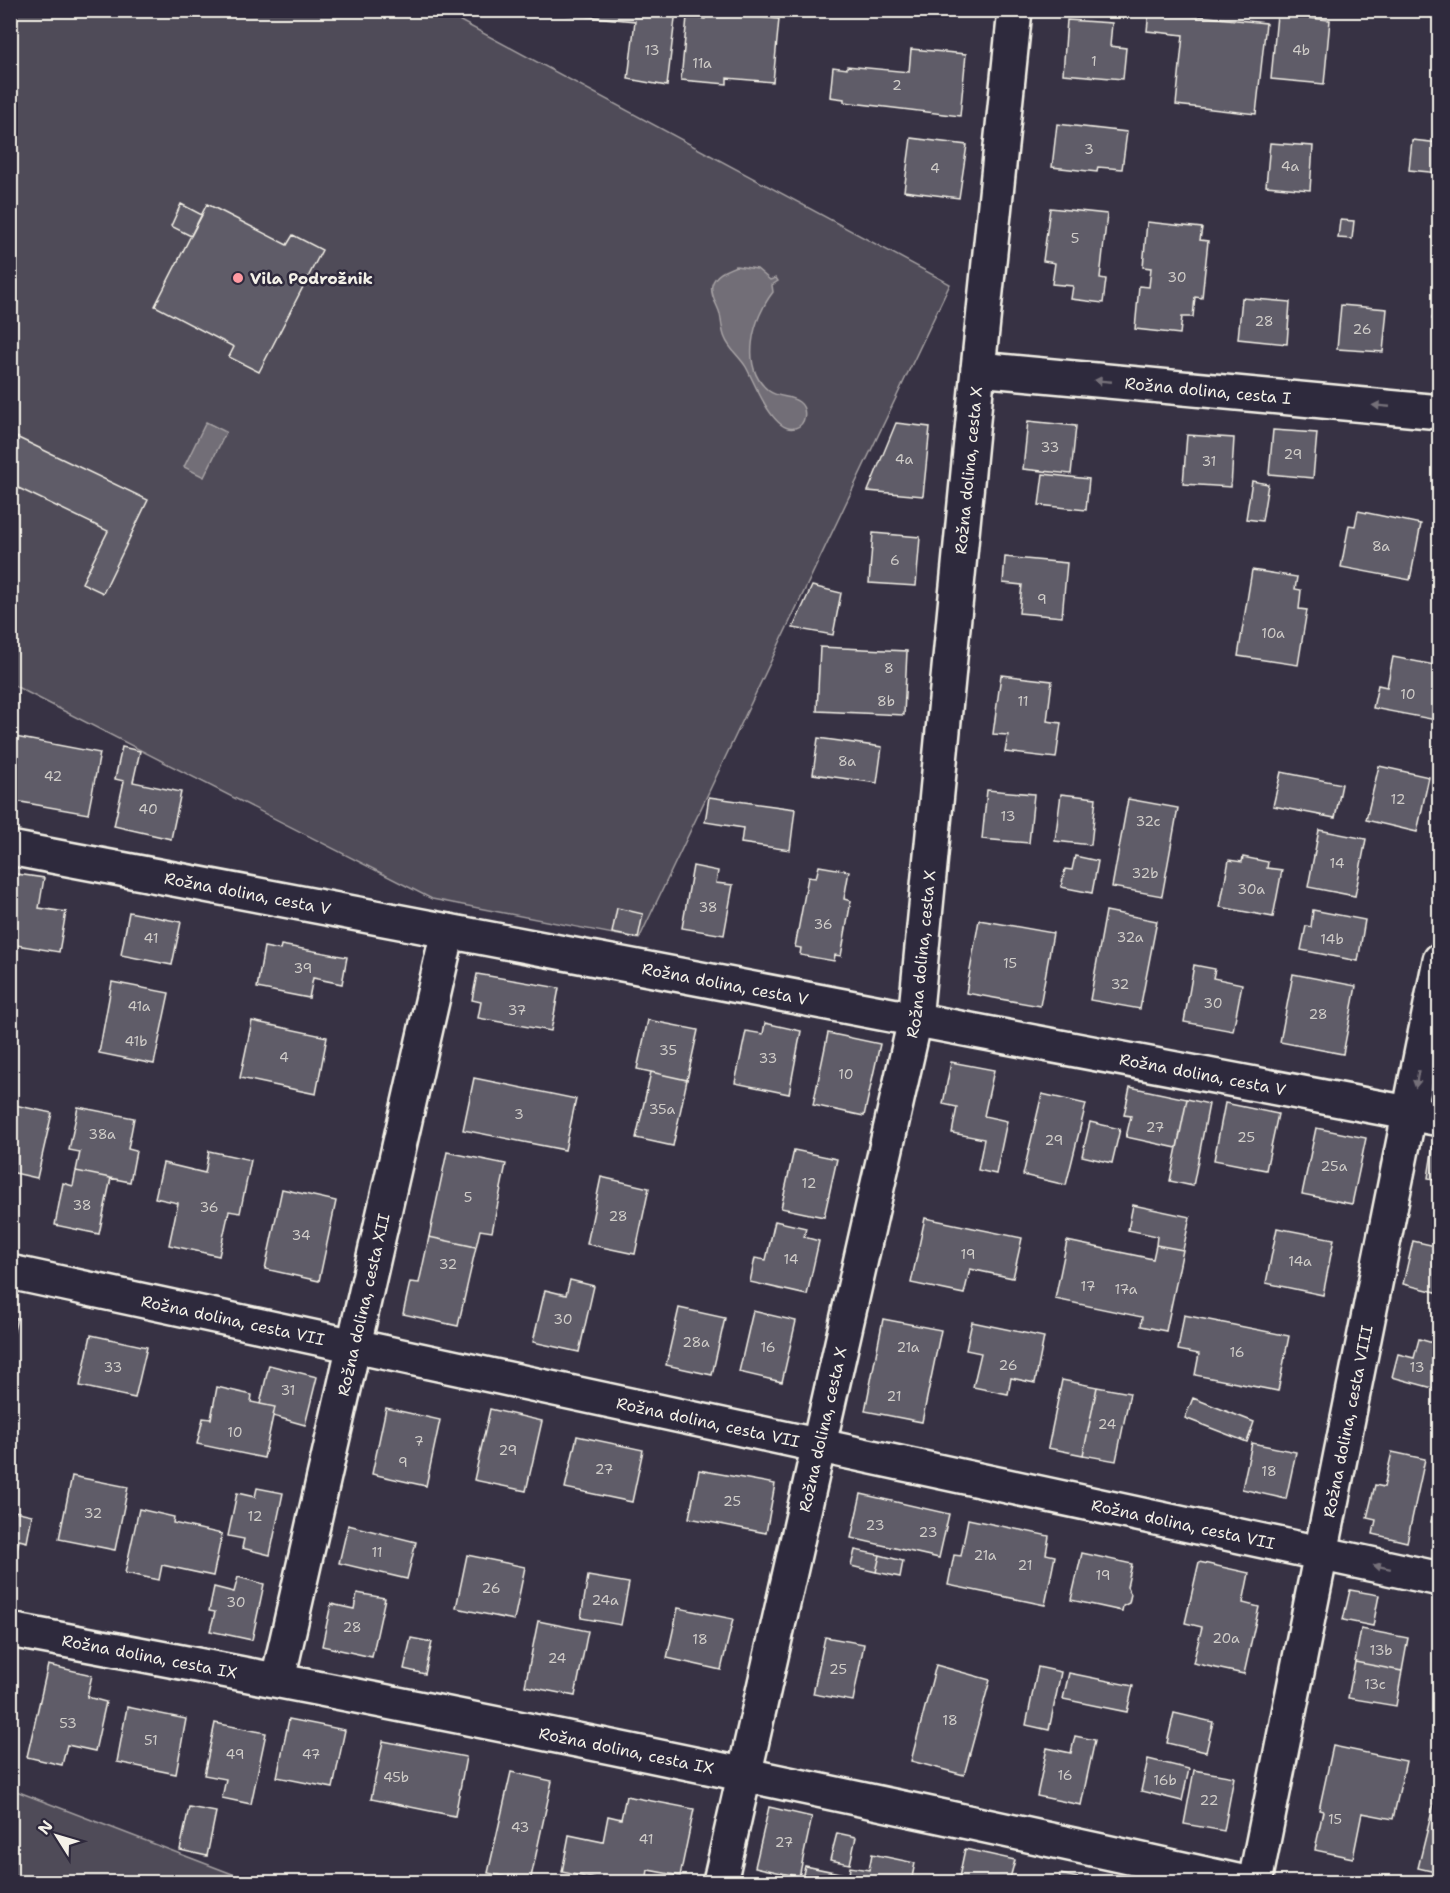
<svg xmlns="http://www.w3.org/2000/svg" width="1450" height="1893" font-family="'Shantell Sans',sans-serif">
<style>
.green{fill:#504b59;stroke:#a29ea0;stroke-width:1.5}
.water{fill:#726e77;stroke:#a6a2a4;stroke-width:1.5}
.building{fill:#5f5c67;stroke:#f4f1e8;stroke-width:1.5}
.lines{fill:none;stroke-linecap:round;stroke-linejoin:round}
.minor-casing{stroke:#f4f1e8;stroke-width:38}
.minor{stroke:#2f2a3d;stroke-width:33}
.oneway{fill:#747079}
.poi-dot{fill:#ff9aa2;stroke:#2f2a3d;stroke-width:2}
.labels{text-anchor:middle;stroke-width:5;stroke-linejoin:round;paint-order:stroke}
.number-label{font-size:14px;fill:#cfccc8}
.poi-label{font-size:16px;font-weight:bold;fill:#f4f1e8;stroke:#2f2a3d;text-anchor:start}
.street-label{font-size:16px;fill:#f4f1e8;stroke:#2f2a3d}
</style>
<rect width="100%" height="100%" fill="#373244"/>
<filter id="ink" filterUnits="userSpaceOnUse"><feTurbulence type="fractalNoise" baseFrequency=".0167" numOctaves="2"/><feDisplacementMap in="SourceGraphic" scale="12" xChannelSelector="R" yChannelSelector="G"/><feConvolveMatrix kernelMatrix="1 2 1 2 8 2 1 2 1" color-interpolation-filters="sRGB"/></filter>
<g filter="url(#ink)">
<path class="green" d="M10 11H442L950 284 639 939 432 899 11 684Z
M11 1789 248 1880 247 1882H11Z"/>
<path class="water" d="M736 266 757 269 770 280 776 278 778 281 772 285 773 292C753 318 739 367 769 391 778 398 790 395 799 402 808 409 806 425 795 428 773 434 754 381 746 367 740 357 729 349 725 338 721 329 722 319 719 311 716 303 710 294 712 285 715 274 726 270 736 266Z
M206 422 226 432 204 477 184 467Z"/>
<path class="building" d="M554 10H676L667 86 628 79 635 21 553 13Z
M1396 10H1440V15L1396 13Z
M1149 11 1266 23 1256 114 1176 105 1183 35 1147 31Z
M706 12 779 19 773 82 727 78V84L681 80 687 17 705 19Z
M1277 15 1330 20 1324 84 1271 79Z
M1067 20 1112 23 1110 46 1126 48 1123 79 1063 74Z
M911 49 966 54 960 116 844 102V99L830 97 833 67 847 69V66L909 72Z
M1439 99H1440V127L1435 126Z
M1057 124 1127 132 1122 169 1098 167 1097 172 1052 167Z
M911 138 967 145 959 198 904 191Z
M1412 140 1440 143V173L1409 170Z
M1270 143 1313 146 1310 190 1266 186Z
M181 204 202 215 191 236 171 226Z
M207 204 287 245 293 235 322 250 259 372 229 357 234 347 155 306Z
M1050 208 1107 214 1100 278 1106 279 1103 303 1071 299 1073 286 1052 284 1055 263 1043 261Z
M1340 220 1354 221 1352 239 1338 238Z
M1147 222 1202 228 1200 240 1208 241 1202 298 1195 297 1193 317H1182L1180 334 1135 329 1139 286 1149 287 1151 268 1143 267Z
M1440 276V320L1432 319Z
M1242 298 1290 302 1287 344 1238 339Z
M1341 305 1387 309 1383 352 1337 349Z
M1440 346V365H1436Z
M1028 421 1076 426 1071 474 1023 469Z
M896 423 930 427 923 496 868 491Z
M1273 430 1317 433 1313 478 1269 474Z
M10 434 148 500 103 593 82 583 108 531 10 484Z
M1187 435 1234 438 1231 487 1183 484Z
M1043 474 1089 479 1086 510 1039 505Z
M1252 481 1268 484 1262 521 1246 519Z
M1358 511 1421 524 1410 580 1341 567 1349 525 1355 526Z
M873 533 920 537 916 586 869 583Z
M1005 557 1067 563 1062 617 1019 613 1022 585 1003 583Z
M1252 570 1297 577 1295 589 1301 590 1299 609 1307 610 1298 665 1238 656Z
M812 586 841 593 833 635 793 628Z
M820 647 907 651 904 715 817 711Z
M1393 657 1440 666V702L1436 720 1373 708 1378 685 1387 687Z
M1001 675 1052 681 1047 721 1061 723 1056 758 1005 752 1008 735 993 734Z
M10 736 100 753 88 814 10 800Z
M818 738 882 747 877 783 813 774Z
M122 747 140 751 133 782 181 792 171 839 114 826 124 781 115 779Z
M1379 766 1429 777 1417 832 1366 820Z
M1281 772 1342 784 1335 818 1273 806Z
M987 790 1034 794 1029 843 982 839Z
M1061 794 1096 798 1091 845 1055 841Z
M709 797 795 809 790 850 741 843 743 828 705 822Z
M1128 799 1178 808 1162 896 1112 887Z
M1319 830 1366 839 1355 896 1308 887Z
M1075 856 1098 861 1092 893 1061 887 1065 869 1072 870Z
M1243 857 1268 862 1267 868 1282 870 1273 917 1220 907 1229 860 1242 862Z
M693 866 718 871 716 883 733 885 724 935 682 928Z
M819 866 849 871 844 899 851 901 841 956 835 955 834 961 800 955 801 948 795 947 808 877 816 878Z
M10 873 44 878 39 908 66 912 59 952 10 944 13 918H10Z
M617 908 643 914 638 938 612 933Z
M1313 910 1365 920 1358 961 1301 950 1306 926 1311 927Z
M1106 911 1157 921 1140 1009 1090 1000Z
M129 912 181 922 172 965 121 955Z
M979 920 1053 933 1040 1006 966 993Z
M281 945 347 957 342 984 313 978 309 998 257 988 264 947 280 950Z
M1194 965 1215 969 1213 978 1242 984 1233 1031 1184 1022Z
M477 974 559 988 551 1031 478 1018 481 1002 472 1000Z
M1293 974 1356 986 1343 1054 1280 1042Z
M112 982 169 993 154 1064 99 1053Z
M648 1020 698 1030 687 1080 637 1069Z
M252 1021 327 1037 316 1094 240 1078Z
M765 1023 801 1031 789 1094 735 1083 746 1031 763 1034Z
M828 1033 880 1044 864 1116 813 1105Z
M951 1062 994 1070 984 1116 1007 1121 996 1174 978 1170 984 1139 952 1133 957 1107 943 1104Z
M651 1072 687 1080 673 1146 636 1138Z
M474 1078 576 1099 565 1150 463 1130Z
M1130 1087 1187 1099 1177 1148 1126 1137 1131 1116 1124 1115Z
M1042 1094 1086 1104 1066 1185 1023 1175Z
M1187 1099 1209 1104 1193 1186 1170 1181Z
M1225 1103 1278 1114 1266 1170 1214 1160Z
M10 1104 52 1113 37 1178 10 1172Z
M78 1107 134 1118 128 1149 136 1151 130 1182 76 1171 80 1152 69 1150Z
M1090 1122 1120 1129 1112 1163 1082 1156Z
M1316 1128 1366 1138 1352 1204 1302 1194Z
M1435 1133H1440V1180L1428 1178Z
M794 1150 837 1159 824 1217 781 1208Z
M209 1151 251 1160 240 1213 229 1211 219 1256 169 1245 178 1203 155 1198 163 1163 205 1173Z
M447 1152 506 1164 492 1232 480 1230 476 1247 429 1237Z
M76 1171 111 1178 99 1234 55 1225 63 1183 73 1186Z
M601 1177 649 1188 635 1254 587 1244Z
M282 1189 336 1201 319 1281 265 1269Z
M1133 1205 1190 1217 1183 1250 1156 1245 1157 1236 1128 1230Z
M925 1218 1022 1238 1013 1278 970 1269 964 1294 911 1283Z
M775 1221 806 1228 804 1237 819 1241 807 1295 750 1282 755 1258 766 1260Z
M1277 1228 1334 1239 1323 1295 1266 1283Z
M429 1237 476 1247 458 1326 403 1314 410 1282 419 1283Z
M1067 1241 1153 1259 1156 1245 1183 1250 1166 1331 1141 1326 1142 1317 1055 1299Z
M1413 1241 1440 1247V1293L1403 1284Z
M570 1280 594 1286 579 1352 533 1342 545 1290 566 1295Z
M679 1308 725 1318 712 1375 666 1365Z
M753 1311 796 1321 782 1382 739 1372Z
M1184 1315 1289 1336 1278 1391 1195 1375 1199 1354 1178 1350Z
M10 1316 17 1318 10 1347Z
M883 1319 941 1330 922 1422 865 1411Z
M972 1322 1044 1337 1035 1383 1011 1378 1008 1394 973 1387 981 1353 966 1350Z
M91 1335 147 1347 135 1398 80 1386Z
M1419 1339 1440 1345V1390L1392 1377 1398 1354 1414 1358Z
M269 1365 317 1377 305 1425 273 1416 275 1407 260 1404Z
M1062 1380 1097 1387 1083 1455 1048 1448Z
M217 1387 252 1395 251 1402 275 1407 264 1458 197 1444 203 1418 211 1419Z
M1097 1387 1130 1393 1116 1461 1083 1455Z
M1193 1398 1254 1422 1247 1442 1185 1418Z
M386 1408 440 1420 426 1486 372 1474Z
M490 1409 542 1421 526 1491 474 1480Z
M577 1436 643 1450 632 1502 565 1488Z
M1252 1443 1296 1452 1286 1499 1242 1489Z
M1392 1452 1425 1459 1407 1542 1373 1534 1376 1520 1367 1518 1375 1485 1384 1487Z
M699 1470 775 1484 766 1533 689 1518Z
M72 1476 128 1487 115 1550 59 1539Z
M257 1488 283 1493 270 1555 242 1548 244 1539 228 1536 237 1493 255 1497Z
M1440 1489V1524L1431 1522Z
M861 1494 949 1514 939 1558 851 1538Z
M139 1509 174 1517 173 1523 222 1534 213 1576 162 1565 159 1580 125 1573Z
M10 1510 32 1515 27 1542 19 1540 14 1565 10 1564Z
M968 1519 1049 1536 1046 1554 1055 1556 1045 1605 948 1585 954 1555 961 1556Z
M348 1525 416 1542 407 1579 339 1563Z
M855 1550 880 1555 876 1572 851 1566Z
M1082 1553 1132 1564 1127 1587 1131 1594 1129 1603 1123 1606 1122 1611 1071 1600Z
M467 1555 525 1567 514 1620 456 1608Z
M880 1555 903 1561 900 1577 876 1572Z
M1199 1562 1249 1573 1243 1603 1259 1607 1244 1674 1193 1663 1202 1627 1185 1623Z
M588 1576 629 1583 621 1625 581 1618Z
M238 1577 264 1584 252 1640 210 1631 215 1612 209 1611 214 1587 234 1592Z
M1350 1590 1379 1595 1373 1626 1343 1620Z
M357 1593 385 1598 372 1657 322 1646 331 1604 354 1609Z
M678 1608 733 1619 721 1670 667 1658Z
M538 1621 588 1631 575 1696 525 1686Z
M1361 1629 1408 1638 1402 1671 1355 1662Z
M825 1637 864 1644 853 1701 813 1694Z
M411 1638 432 1642 425 1674 404 1669Z
M1355 1662 1402 1671 1396 1706 1348 1698Z
M48 1665 92 1675 87 1697 106 1702 95 1751 67 1745 62 1765 27 1757Z
M936 1665 990 1680 964 1775 911 1761Z
M1038 1667 1061 1672 1049 1730 1026 1725Z
M1069 1673 1133 1686 1127 1712 1063 1699Z
M127 1707 186 1719 176 1774 117 1762Z
M1174 1713 1213 1722 1206 1752 1167 1743Z
M289 1719 345 1730 333 1788 277 1777Z
M215 1723 266 1733 251 1804 222 1798 226 1779 204 1775Z
M1075 1736 1095 1740 1081 1805 1037 1796 1047 1748 1071 1753Z
M383 1741 466 1757 455 1816 371 1799Z
M1333 1746 1406 1761 1393 1819 1362 1813 1353 1858 1315 1850 1323 1811 1319 1810Z
M1148 1759 1189 1769 1182 1801 1141 1791Z
M1194 1770 1234 1777 1224 1831 1184 1824Z
M511 1772 552 1781 530 1882 488 1873Z
M1440 1779V1873L1418 1868Z
M626 1796 694 1809 680 1876 648 1870 646 1882H609L562 1872 569 1835 603 1842 608 1816 621 1819Z
M189 1807 216 1812 207 1856 180 1850Z
M769 1807 812 1817 799 1877 755 1867Z
M837 1833 856 1837 850 1864 830 1860Z
M965 1849 1015 1860 1009 1882H958Z
M872 1854 915 1863 911 1882H801L805 1866 849 1875 850 1867 869 1870Z
M1060 1874 1098 1882H1059Z"/>
<g class="lines">
<g class="minor-casing">
<g id="minor">
<path id="s1" d="M978 369 1440 412"/>
<path id="s2" d="M10 848 1440 1119"/>
<path id="s3" d="M10 1272 1440 1579"/>
<path id="s4" d="M10 1630C423 1706 833 1791 1242 1882"/>
<path id="s5" d="M278 1679 448 931"/>
<path id="s6" d="M720 1882 915 1020 978 369 1015 10"/>
<path id="s7" d="M1255 1882 1440 960"/>
</g>
</g>
<use href="#minor" class="minor"/>
</g>
<defs><path id="oneway-solid" d="M-6-.8H1V-3.2L6.5 0L1 3.2V.8H-6Z" transform="scale(1.5)"/></defs>
<g class="oneway">
<use href="#oneway-solid" transform="translate(1103 381) rotate(-175)"/>
<use href="#oneway-solid" transform="translate(1381 406) rotate(-175)"/>
<use href="#oneway-solid" transform="translate(1417 1079) rotate(100)"/>
<use href="#oneway-solid" transform="translate(1382 1567) rotate(-168)"/>
</g>
</g>
<circle class="poi-dot" cx="238" cy="278" r="6"/>
<g class="labels">
<g class="number-label">
<text x="652" y="55">13</text>
<text x="1301" y="55">4b</text>
<text x="1094" y="66">1</text>
<text x="702" y="68">11a</text>
<text x="897" y="90">2</text>
<text x="1089" y="154">3</text>
<text x="1290" y="171">4a</text>
<text x="935" y="173">4</text>
<text x="1075" y="243">5</text>
<text x="1177" y="282">30</text>
<text x="1264" y="326">28</text>
<text x="1362" y="334">26</text>
<text x="1050" y="452">33</text>
<text x="1293" y="459">29</text>
<text x="904" y="464">4a</text>
<text x="1209" y="466">31</text>
<text x="1381" y="551">8a</text>
<text x="895" y="565">6</text>
<text x="1042" y="604">9</text>
<text x="1273" y="638">10a</text>
<text x="889" y="673">8</text>
<text x="1408" y="699">10</text>
<text x="886" y="706">8b</text>
<text x="1023" y="706">11</text>
<text x="847" y="766">8a</text>
<text x="53" y="781">42</text>
<text x="1398" y="804">12</text>
<text x="148" y="814">40</text>
<text x="1008" y="821">13</text>
<text x="1148" y="826">32c</text>
<text x="1337" y="868">14</text>
<text x="1145" y="878">32b</text>
<text x="1251" y="894">30a</text>
<text x="708" y="912">38</text>
<text x="823" y="929">36</text>
<text x="1130" y="942">32a</text>
<text x="151" y="943">41</text>
<text x="1332" y="944">14b</text>
<text x="1010" y="968">15</text>
<text x="303" y="973">39</text>
<text x="1120" y="989">32</text>
<text x="1213" y="1008">30</text>
<text x="139" y="1011">41a</text>
<text x="517" y="1015">37</text>
<text x="1318" y="1019">28</text>
<text x="136" y="1046">41b</text>
<text x="668" y="1055">35</text>
<text x="284" y="1062">4</text>
<text x="768" y="1063">33</text>
<text x="846" y="1079">10</text>
<text x="662" y="1114">35a</text>
<text x="519" y="1119">3</text>
<text x="1155" y="1132">27</text>
<text x="102" y="1139">38a</text>
<text x="1246" y="1142">25</text>
<text x="1054" y="1145">29</text>
<text x="1334" y="1171">25a</text>
<text x="809" y="1188">12</text>
<text x="468" y="1202">5</text>
<text x="82" y="1210">38</text>
<text x="209" y="1212">36</text>
<text x="618" y="1221">28</text>
<text x="301" y="1240">34</text>
<text x="968" y="1259">19</text>
<text x="791" y="1264">14</text>
<text x="1300" y="1266">14a</text>
<text x="448" y="1269">32</text>
<text x="1088" y="1291">17</text>
<text x="1126" y="1294">17a</text>
<text x="563" y="1324">30</text>
<text x="696" y="1347">28a</text>
<text x="768" y="1352">16</text>
<text x="908" y="1352">21a</text>
<text x="1237" y="1357">16</text>
<text x="1008" y="1370">26</text>
<text x="113" y="1372">33</text>
<text x="1417" y="1372">13</text>
<text x="288" y="1395">31</text>
<text x="894" y="1401">21</text>
<text x="1107" y="1429">24</text>
<text x="235" y="1437">10</text>
<text x="419" y="1446">7</text>
<text x="508" y="1455">29</text>
<text x="403" y="1467">9</text>
<text x="604" y="1474">27</text>
<text x="1269" y="1476">18</text>
<text x="732" y="1506">25</text>
<text x="93" y="1518">32</text>
<text x="255" y="1521">12</text>
<text x="875" y="1530">23</text>
<text x="928" y="1537">23</text>
<text x="377" y="1557">11</text>
<text x="985" y="1560">21a</text>
<text x="1025" y="1570">21</text>
<text x="1103" y="1580">19</text>
<text x="491" y="1593">26</text>
<text x="605" y="1605">24a</text>
<text x="236" y="1607">30</text>
<text x="352" y="1632">28</text>
<text x="1226" y="1643">20a</text>
<text x="700" y="1644">18</text>
<text x="1381" y="1655">13b</text>
<text x="557" y="1663">24</text>
<text x="838" y="1674">25</text>
<text x="1375" y="1689">13c</text>
<text x="950" y="1725">18</text>
<text x="68" y="1728">53</text>
<text x="151" y="1745">51</text>
<text x="235" y="1759">49</text>
<text x="311" y="1759">47</text>
<text x="1065" y="1780">16</text>
<text x="396" y="1782">45b</text>
<text x="1165" y="1785">16b</text>
<text x="1209" y="1805">22</text>
<text x="1335" y="1824">15</text>
<text x="520" y="1832">43</text>
<text x="646" y="1844">41</text>
<text x="784" y="1847">27</text>
</g>
<g class="poi-label">
<text x="250" y="284">Vila Podrožnik</text>
</g>
<g class="street-label">
<text dy="6" stroke="none"><textPath href="#s1" startOffset="231">Rožna dolina, cesta I</textPath></text>
<text dy="6" stroke="none"><textPath href="#s6" startOffset="1436">Rožna dolina, cesta X</textPath></text>
<text dy="6" stroke="none"><textPath href="#s2" startOffset="242">Rožna dolina, cesta V</textPath></text>
<text dy="6" stroke="none"><textPath href="#s6" startOffset="950">Rožna dolina, cesta X</textPath></text>
<text dy="6" stroke="none"><textPath href="#s2" startOffset="728">Rožna dolina, cesta V</textPath></text>
<text dy="6" stroke="none"><textPath href="#s2" startOffset="1214">Rožna dolina, cesta V</textPath></text>
<text dy="6" stroke="none"><textPath href="#s5" startOffset="384">Rožna dolina, cesta XII</textPath></text>
<text dy="6" stroke="none"><textPath href="#s3" startOffset="228">Rožna dolina, cesta VII</textPath></text>
<text dy="6" stroke="none"><textPath href="#s7" startOffset="470">Rožna dolina, cesta VIII</textPath></text>
<text dy="6" stroke="none"><textPath href="#s3" startOffset="714">Rožna dolina, cesta VII</textPath></text>
<text dy="6" stroke="none"><textPath href="#s6" startOffset="464">Rožna dolina, cesta X</textPath></text>
<text dy="6" stroke="none"><textPath href="#s3" startOffset="1200">Rožna dolina, cesta VII</textPath></text>
<text dy="6" stroke="none"><textPath href="#s4" startOffset="142">Rožna dolina, cesta IX</textPath></text>
<text dy="6" stroke="none"><textPath href="#s4" startOffset="628">Rožna dolina, cesta IX</textPath></text>
</g>
</g>
<rect width="1450" height="1893" fill="none" stroke="#2f2a3d" stroke-width="36"/>
<rect x="18" y="18" width="1414" height="1857" fill="none" stroke="#f4f1e8" stroke-width="2" filter="url(#ink)"/>
<g transform="translate(57 1836) rotate(307)" stroke="#2f2a3d" stroke-width="4.5" paint-order="stroke">
<path d="M0-4.5L10 22L0 15L-10 22Z" fill="#f4f1e8"/>
<text y="-9" font-size="16" font-weight="bold" text-anchor="middle" fill="#f4f1e8">N</text>
</g>
</svg>
